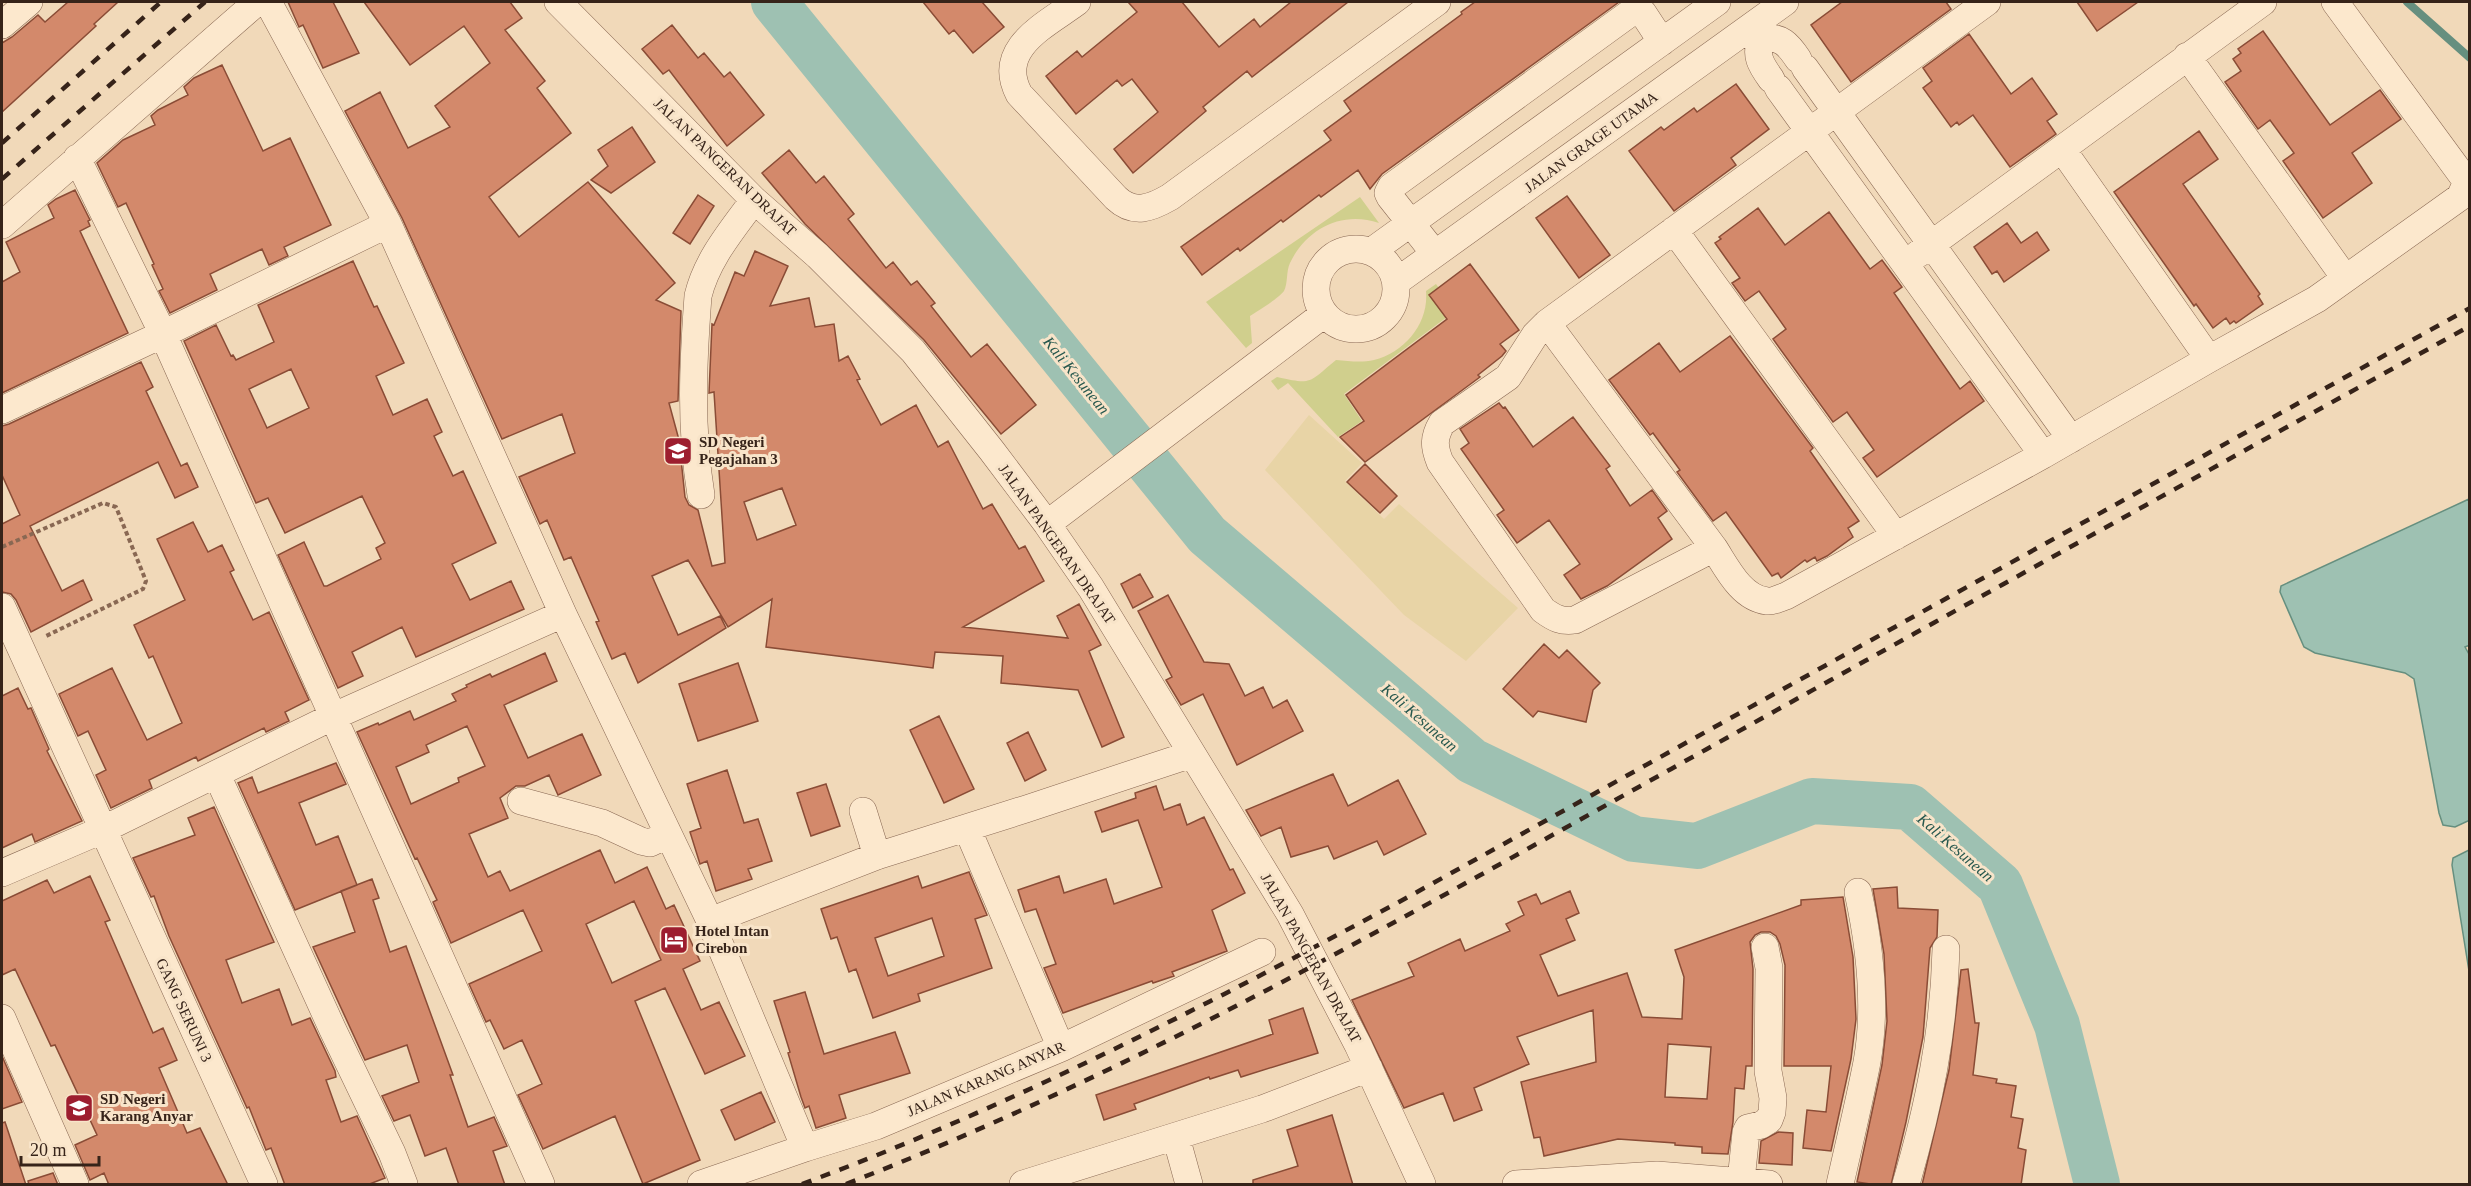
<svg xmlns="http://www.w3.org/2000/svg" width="2471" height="1186" font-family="Georgia,serif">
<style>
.farmland{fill:#e8d4a6}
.green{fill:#d0cf8d}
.water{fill:#9ec1b2;stroke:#668f7f;stroke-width:1.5}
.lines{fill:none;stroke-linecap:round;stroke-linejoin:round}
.stream{stroke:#668f7f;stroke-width:8}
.river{stroke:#9ec1b2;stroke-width:46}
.building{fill:#d3896b;stroke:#8a4c36;stroke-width:1.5;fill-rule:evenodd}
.minor-casing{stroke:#896853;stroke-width:28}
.path{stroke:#896853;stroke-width:4;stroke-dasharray:4.5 3;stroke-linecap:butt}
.minor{stroke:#fce8cd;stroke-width:27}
.rail{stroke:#362319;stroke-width:4.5;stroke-dasharray:10 10;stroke-linecap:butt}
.labels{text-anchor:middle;stroke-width:6;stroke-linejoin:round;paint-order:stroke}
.street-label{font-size:15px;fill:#362319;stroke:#f8e4c9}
.poi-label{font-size:15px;font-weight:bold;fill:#362319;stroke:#f8e4c9;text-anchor:start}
.water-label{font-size:16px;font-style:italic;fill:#27584e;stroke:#f8e4c9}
</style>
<rect width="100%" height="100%" fill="#f1d9b9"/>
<path class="farmland" d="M1309 415 1362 463 1345 481 1384 519 1399 504 1518 608 1466 661 1404 615 1265 470Z"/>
<path class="green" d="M1360 197 1379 223C1342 210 1306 229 1290 263 1286 271 1288 284 1284 291 1279 298 1258 311 1250 316L1252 343 1246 348 1206 302Z
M1436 284 1455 311 1344 394 1362 421 1338 437 1288 383 1278 390 1271 381 1277 377C1313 385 1308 383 1336 360 1349 361 1361 363 1374 360 1405 352 1429 323 1426 291Z"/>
<path class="water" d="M2469 499 2470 645 2465 647 2470 656V820L2455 827 2443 825 2439 813 2414 679 2405 673 2315 653 2304 647 2280 592 2281 586Z
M2469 850V971L2452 865 2453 858Z"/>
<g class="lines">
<path class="stream" d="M2407 2 2470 58"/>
<path class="river" d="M774 2 1207 535 1472 761 1634 839 1697 846 1812 801 1910 807 2000 885 2057 1025 2097 1184"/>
</g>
<path class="building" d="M68 2H118L94 24 96 26 2 112V43L12 37 38 15 45 22Z
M288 2H333L359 53 323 68 303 25 299 27Z
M364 2H510L522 18 505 30 545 81 537 88 571 133 489 197 519 237 588 182 675 283 656 300 681 311 678 401 669 403 679 440 685 497 689 505 698 510 712 566 725 563 714 392 709 393 712 324 714 325 735 272 744 276 755 251 788 266 770 306 809 298 815 327 834 324 839 361 848 356 860 379 857 380 881 425 916 405 938 447 948 441 983 509 992 504 1019 549 1025 546 1044 581 963 627 1068 638 1057 616 1079 604 1101 645 1089 651 1124 737 1102 747 1078 690 1001 683 1003 656 935 652 933 668 766 647 772 599 728 627 688 560 652 576 678 635 720 616 726 628 638 683 625 653 612 659 596 622 599 621 571 557 564 560 547 520 540 524 519 477 575 453 562 414 502 439 402 218 345 111 380 92 408 148 450 127 435 106 490 63 464 26 410 65ZM782 488 796 525 757 540 744 502Z
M923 2H982L1004 27 973 53 954 30 949 34Z
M1128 2H1182L1219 47 1254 19 1260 27 1291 2H1348L1252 77 1247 71 1203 107 1206 111 1133 173 1114 149 1158 112 1132 79 1122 86 1117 80 1076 114 1046 76 1077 51 1082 57 1137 12Z
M1475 2H1619L1382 174 1370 189 1358 170 1321 197 1319 195 1283 222 1281 220 1240 251 1238 248 1202 275 1181 247 1331 140 1324 131 1351 111 1344 101 1462 14 1461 12Z
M1842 2H1946L1951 9 1851 82 1811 25Z
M2077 2H2138L2097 31Z
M672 25 698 58 704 53 724 77 730 72 764 115 727 146 669 70 663 74 642 49Z
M2263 31 2330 125 2380 90 2401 119 2352 153 2372 183 2323 218 2283 161 2294 153 2270 120 2258 129 2225 82 2241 71 2233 59 2241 53 2238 49Z
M1969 34 2011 94 2032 78 2057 114 2047 121 2056 134 2010 167 1973 115 1959 125 1957 122 1951 127 1923 88 1932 81 1923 68Z
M222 65 263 151 290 138 331 225 284 247 288 256 269 265 262 249 210 274 217 290 170 313 159 291 163 289 152 265 154 264 126 203 118 207 97 163 123 140 155 125 151 116 158 110 188 95 184 87 194 78Z
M1736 84 1769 129 1731 158 1736 165 1674 211 1629 151 1661 127 1664 130 1694 108 1697 112Z
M632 127 655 162 611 193 591 180 608 166 598 150Z
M2199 131 2218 159 2183 184 2260 294 2258 296 2263 304 2236 323 2234 321 2230 324 2226 318 2213 328 2196 304 2194 306 2114 192Z
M789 150 816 183 824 176 854 214 848 219 886 268 893 262 911 285 917 281 935 303 931 306 971 357 987 344 1036 405 1001 434 924 340 805 224 762 173Z
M75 190 90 220 88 221 90 226 80 231 128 333 2 393V282L20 272 6 242 54 218 48 205 56 199Z
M698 195 714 206 690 244 673 233Z
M1567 196 1610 255 1579 278 1536 218Z
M1758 208 1785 245 1829 212 1870 269 1882 260 1902 287 1894 293 1960 389 1970 381 1984 401 1877 477 1863 458 1874 450 1847 412 1833 422 1773 339 1786 329 1759 291 1745 301 1732 283 1740 278 1715 243 1721 239 1719 237Z
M2007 223 2021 243 2037 232 2049 250 2004 282 1997 271 1992 274 1974 247Z
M353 261 374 307 377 306 404 363 376 376 393 415 427 399 442 432 434 436 453 476 463 471 496 543 452 564 470 600 511 581 524 609 416 657 402 627 352 652 363 676 338 688 278 555 304 542 324 586H327L381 559 376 548 385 543 362 496 285 533 268 498 256 503 184 341 216 325 231 356 233 355 236 360 274 342 258 305ZM291 369 309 408 267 428 249 389Z
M1470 264 1519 330 1500 344 1506 351 1502 356 1478 375 1480 377 1365 462 1340 437 1364 421 1346 395 1447 319 1429 295Z
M1730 336 1807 440 1813 448 1810 451 1859 521 1848 528 1853 537 1827 556 1817 561 1815 557 1807 562 1805 560 1781 578 1778 573 1772 576 1726 512 1713 521 1677 472 1680 470 1653 433 1650 435 1609 380 1659 343 1680 372Z
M141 362 153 387 146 391 181 466 187 463 198 487 175 498 158 462 30 526 62 591 83 580 92 600 31 632 16 600 11 594 2 592V524L20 515 2 475V426L9 424Z
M1499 403 1503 408 1505 407 1533 447 1573 417 1610 466 1606 469 1630 506 1652 490 1667 511 1658 518 1672 539 1607 586 1581 599 1564 575 1580 564 1549 520 1517 543 1497 515 1504 510 1461 449 1469 443 1460 429Z
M1365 464 1397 496 1380 513 1347 482Z
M193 522 208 552 222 545 234 570 230 572 253 620 269 612 309 700 285 712 289 721 266 732 264 728 198 761 196 757 149 780 152 788 111 808 96 775 106 770 88 731 78 736 59 694 112 668 147 740 182 723 153 656 149 658 134 625 185 600 157 539Z
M1140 574 1153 597 1133 608 1121 584Z
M1168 595 1204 662 1229 664 1245 696 1263 687 1273 708 1287 700 1303 731 1237 765 1203 694 1181 705 1166 680 1172 677 1138 611Z
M1544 644 1559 658 1567 650 1600 683 1593 690 1586 722 1538 711 1533 717 1503 689Z
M545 653 557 681 504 705 528 758 582 734 601 775 558 795 549 775 525 786H516L500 798 508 818 469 834 488 877 500 871 510 891 600 850 615 883 647 867 666 909 674 905 700 961 683 969 701 1010 719 1002 745 1056 705 1074 665 988 635 1001 700 1160 643 1184 615 1116 543 1149 518 1095 542 1084 522 1040 504 1049 490 1020 486 1022 469 984 542 951 523 910 451 943 433 902 437 900 417 858 415 859 357 732 378 723 379 725 410 711 414 720 456 701 452 694 467 687 466 685 490 674 492 677ZM467 726 485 766 458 778 459 782 411 804 396 767 429 752 426 745ZM634 901 661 960 612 983 586 924Z
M738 663 758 721 698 741 679 684Z
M18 688 28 709 31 708 49 749 47 751 82 821 35 842 32 834 2 848V696Z
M939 716 974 789 944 803 910 730Z
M1028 732 1046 770 1025 781 1007 743Z
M336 763 346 784 299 803 316 845 338 836 357 885 295 910 238 783 252 777 258 793Z
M727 770 744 823 758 819 772 861 748 869 752 879 716 891 707 861 700 864 690 832 701 828 687 784Z
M1333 774 1348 806 1398 780 1426 834 1384 855 1377 841 1334 859 1328 846 1291 857 1281 827 1261 836 1246 810Z
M826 784 840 826 811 836 797 793Z
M1156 786 1164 810 1180 804 1187 825 1204 817 1230 870 1233 869 1245 893 1212 910 1227 951 1172 972 1174 976 1153 983 1152 981 1063 1013 1044 968 1056 964 1036 909 1025 912 1018 890 1059 876 1064 893 1106 879 1114 904 1162 887 1138 820 1102 832 1095 812 1136 798 1135 793Z
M214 807 274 942 226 960 242 1003 279 989 292 1025 310 1018 335 1071 336 1077 326 1080 341 1122 357 1116 385 1178 367 1185H285L271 1148 266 1150 249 1107 247 1108 169 936 154 896 151 897 133 858 195 835 188 818Z
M969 872 987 915 975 919 992 968 918 994 920 1001 873 1018 856 969 849 972 837 937 831 939 821 909 918 876 922 888ZM932 918 944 956 888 976 875 938Z
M90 876 110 920 105 922 153 1033 163 1028 177 1060 159 1068 187 1133 200 1128 228 1185H109L104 1173 90 1180 75 1145 97 1135 55 1045 51 1046 15 969 2 975V901L47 880 54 893Z
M372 879 379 898 373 900 390 952 406 946 453 1075H450L468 1127 494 1117 507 1146 493 1151 505 1185H459L446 1148 425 1156 410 1115 394 1121 382 1096 419 1082 407 1045 365 1060 313 947 355 932 341 891Z
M1897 887 1898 908 1938 910 1937 937 1930 948 1923 1037 1906 1122 1891 1185H1877L1857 1182 1882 1065 1887 1021 1884 954 1873 889Z
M1570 891 1579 913 1566 919 1575 940 1540 955 1558 996 1627 973 1642 1017 1682 1019 1684 977 1675 950 1801 905V900L1843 897 1853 957 1856 1019 1851 1059 1831 1151 1803 1148 1807 1110 1826 1112 1831 1066H1784L1785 965 1780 944 1776 936 1770 932H1761L1755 935 1750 942 1753 969 1752 1066H1746L1744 1089 1735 1088 1733 1122 1728 1154 1702 1153V1147L1675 1145V1143L1618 1139 1544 1156 1540 1137 1534 1138 1521 1082 1596 1062 1593 1010 1517 1037 1529 1064 1474 1088 1482 1110 1454 1121 1443 1093 1404 1108 1352 1000 1414 976 1408 963 1460 939 1465 951 1510 931 1506 924 1524 915 1518 902 1536 894 1541 904ZM1668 1044 1711 1047 1707 1099 1665 1097Z
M1968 969 1975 1023H1979L1973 1075 1997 1079 1996 1083 2016 1086 2011 1117 2023 1119 2018 1148 2026 1150 2021 1185H1922L1949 1070 1961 970Z
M805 992 824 1054 895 1032 910 1073 839 1095 846 1118 816 1128 809 1106 805 1108 801 1097 788 1053 790 1052 774 1001Z
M1303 1008 1318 1053 1241 1077 1238 1070 1210 1079 1209 1077 1134 1104 1136 1109 1104 1120 1096 1095 1273 1034 1269 1020Z
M2 1056 22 1102 2 1109Z
M761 1092 775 1122 735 1140 721 1110Z
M1332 1115 1353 1185H1253V1180L1298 1166 1287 1130Z
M5 1122 26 1185H2V1123Z
M1778 1132 1793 1133 1792 1165 1759 1163 1761 1141Z
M53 1173 58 1185H29L28 1181Z"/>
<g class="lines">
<g class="minor-casing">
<path id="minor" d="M268 2 388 224 563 614 710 921 805 1148
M558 2 754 200 818 256 913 351 992 451 1047 524 1091 588 1290 914 1358 1045 1422 1184
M1077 2C1046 25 995 48 1019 94L1116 198C1134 215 1151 208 1170 197L1437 2
M1987 2 1547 323 1535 335 1508 377 1442 423C1433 438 1434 447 1440 462L1543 610C1554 618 1561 622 1575 620L1714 548C1727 568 1741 598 1767 601 1773 602 1780 598 1786 596L2043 455 2209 359 2317 299 2460 197 2465 186 2464 178 2335 2
M2 25 29 2
M1762 38C1781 36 1788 44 1798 59
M1762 38C1754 55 1761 65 1771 79
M2187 56 2345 278
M1805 68 2071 439
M1778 88 2043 455
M2062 149 2209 359
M77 158 163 334 541 1184
M2 225 257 2
M1674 230 1896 536
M1316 289a40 40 0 1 1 80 0a40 40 0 1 1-80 0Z
M1372 251 1717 2
M1435 254 1390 197 1388 193 1391 187 1633 11 1640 10 1643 13 1662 42
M1918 254 2263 2
M1396 282 1785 2
M1547 323 1714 548
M2 410 163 334 388 224
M701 495C690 428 693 363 698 296 707 259 732 230 754 200
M1047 524 1324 314
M2 607 264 1184
M217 775 332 1028 392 1153 404 1184
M521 801 602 823 641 841 650 843 667 835
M863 811 877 856
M967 828 1061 1048
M2 873 102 830 332 717 563 614
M710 921 877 856 1026 809 1192 754
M2 1018 75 1184
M1176 1137 1189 1184
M1741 1181 1746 1132 1748 1128 1761 1125 1769 1120 1772 1112 1773 1098 1768 1071 1769 968 1765 947
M701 1184 805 1148 876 1126 1061 1048 1262 952
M1023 1184 1262 1109 1369 1068
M1516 1184 1657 1175 1769 1184
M1840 1184C1849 1144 1859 1103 1867 1062 1877 1006 1870 947 1858 892
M1906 1184C1929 1105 1944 1032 1946 949"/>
</g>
<path class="path" d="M2 547 103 503 116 507 146 581 143 589 44 637"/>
<use href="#minor" class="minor"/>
<path class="rail" d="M2 143 161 2
M2 179 205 2
M802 1184C1008 1108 1205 1006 1399 902L2470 308
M846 1184C1130 1074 1396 922 1662 774 1931 624 2200 475 2470 326"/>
</g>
<defs>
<g id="school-square" transform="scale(1.5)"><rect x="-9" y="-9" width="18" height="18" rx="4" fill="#9d1e2f" stroke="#f8e4c9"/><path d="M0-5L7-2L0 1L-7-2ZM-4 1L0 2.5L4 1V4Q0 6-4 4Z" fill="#fff"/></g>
<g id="hotel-square" transform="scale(1.5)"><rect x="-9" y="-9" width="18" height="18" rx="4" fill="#9d1e2f" stroke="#f8e4c9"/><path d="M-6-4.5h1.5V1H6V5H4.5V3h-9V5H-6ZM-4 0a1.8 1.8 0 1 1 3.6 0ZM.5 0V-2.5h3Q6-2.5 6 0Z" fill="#fff"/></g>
</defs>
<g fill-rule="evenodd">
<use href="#school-square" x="678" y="451"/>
<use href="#hotel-square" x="674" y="940"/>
<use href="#school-square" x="79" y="1108"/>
</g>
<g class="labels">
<g class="street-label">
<text transform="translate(1591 142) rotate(-36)" y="5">JALAN GRAGE UTAMA</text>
<text transform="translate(725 167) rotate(44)" y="5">JALAN PANGERAN DRAJAT</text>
<text transform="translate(1057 544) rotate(55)" y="5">JALAN PANGERAN DRAJAT</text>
<text transform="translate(1311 958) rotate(61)" y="5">JALAN PANGERAN DRAJAT</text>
<text transform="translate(184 1010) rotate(65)" y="5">GANG SERUNI 3</text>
<text transform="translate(986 1079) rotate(-23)" y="5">JALAN KARANG ANYAR</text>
</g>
<g class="poi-label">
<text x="699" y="447">SD Negeri<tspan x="699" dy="17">Pegajahan 3</tspan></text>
<text x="695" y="936">Hotel Intan<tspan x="695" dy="17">Cirebon</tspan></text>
<text x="100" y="1104">SD Negeri<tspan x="100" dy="17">Karang Anyar</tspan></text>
</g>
<g class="water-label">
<text transform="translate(1077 375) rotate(51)" y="6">Kali Kesunean</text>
<text transform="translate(1420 717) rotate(41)" y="6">Kali Kesunean</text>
<text transform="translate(1956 847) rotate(41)" y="6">Kali Kesunean</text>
</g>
</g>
<rect width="2471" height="1186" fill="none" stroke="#362319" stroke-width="6"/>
<path d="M21 1156v9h78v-9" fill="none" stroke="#362319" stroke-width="3"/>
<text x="30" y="1156" font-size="18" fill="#362319" stroke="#f8e4c9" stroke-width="4.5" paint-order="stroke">20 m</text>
</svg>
